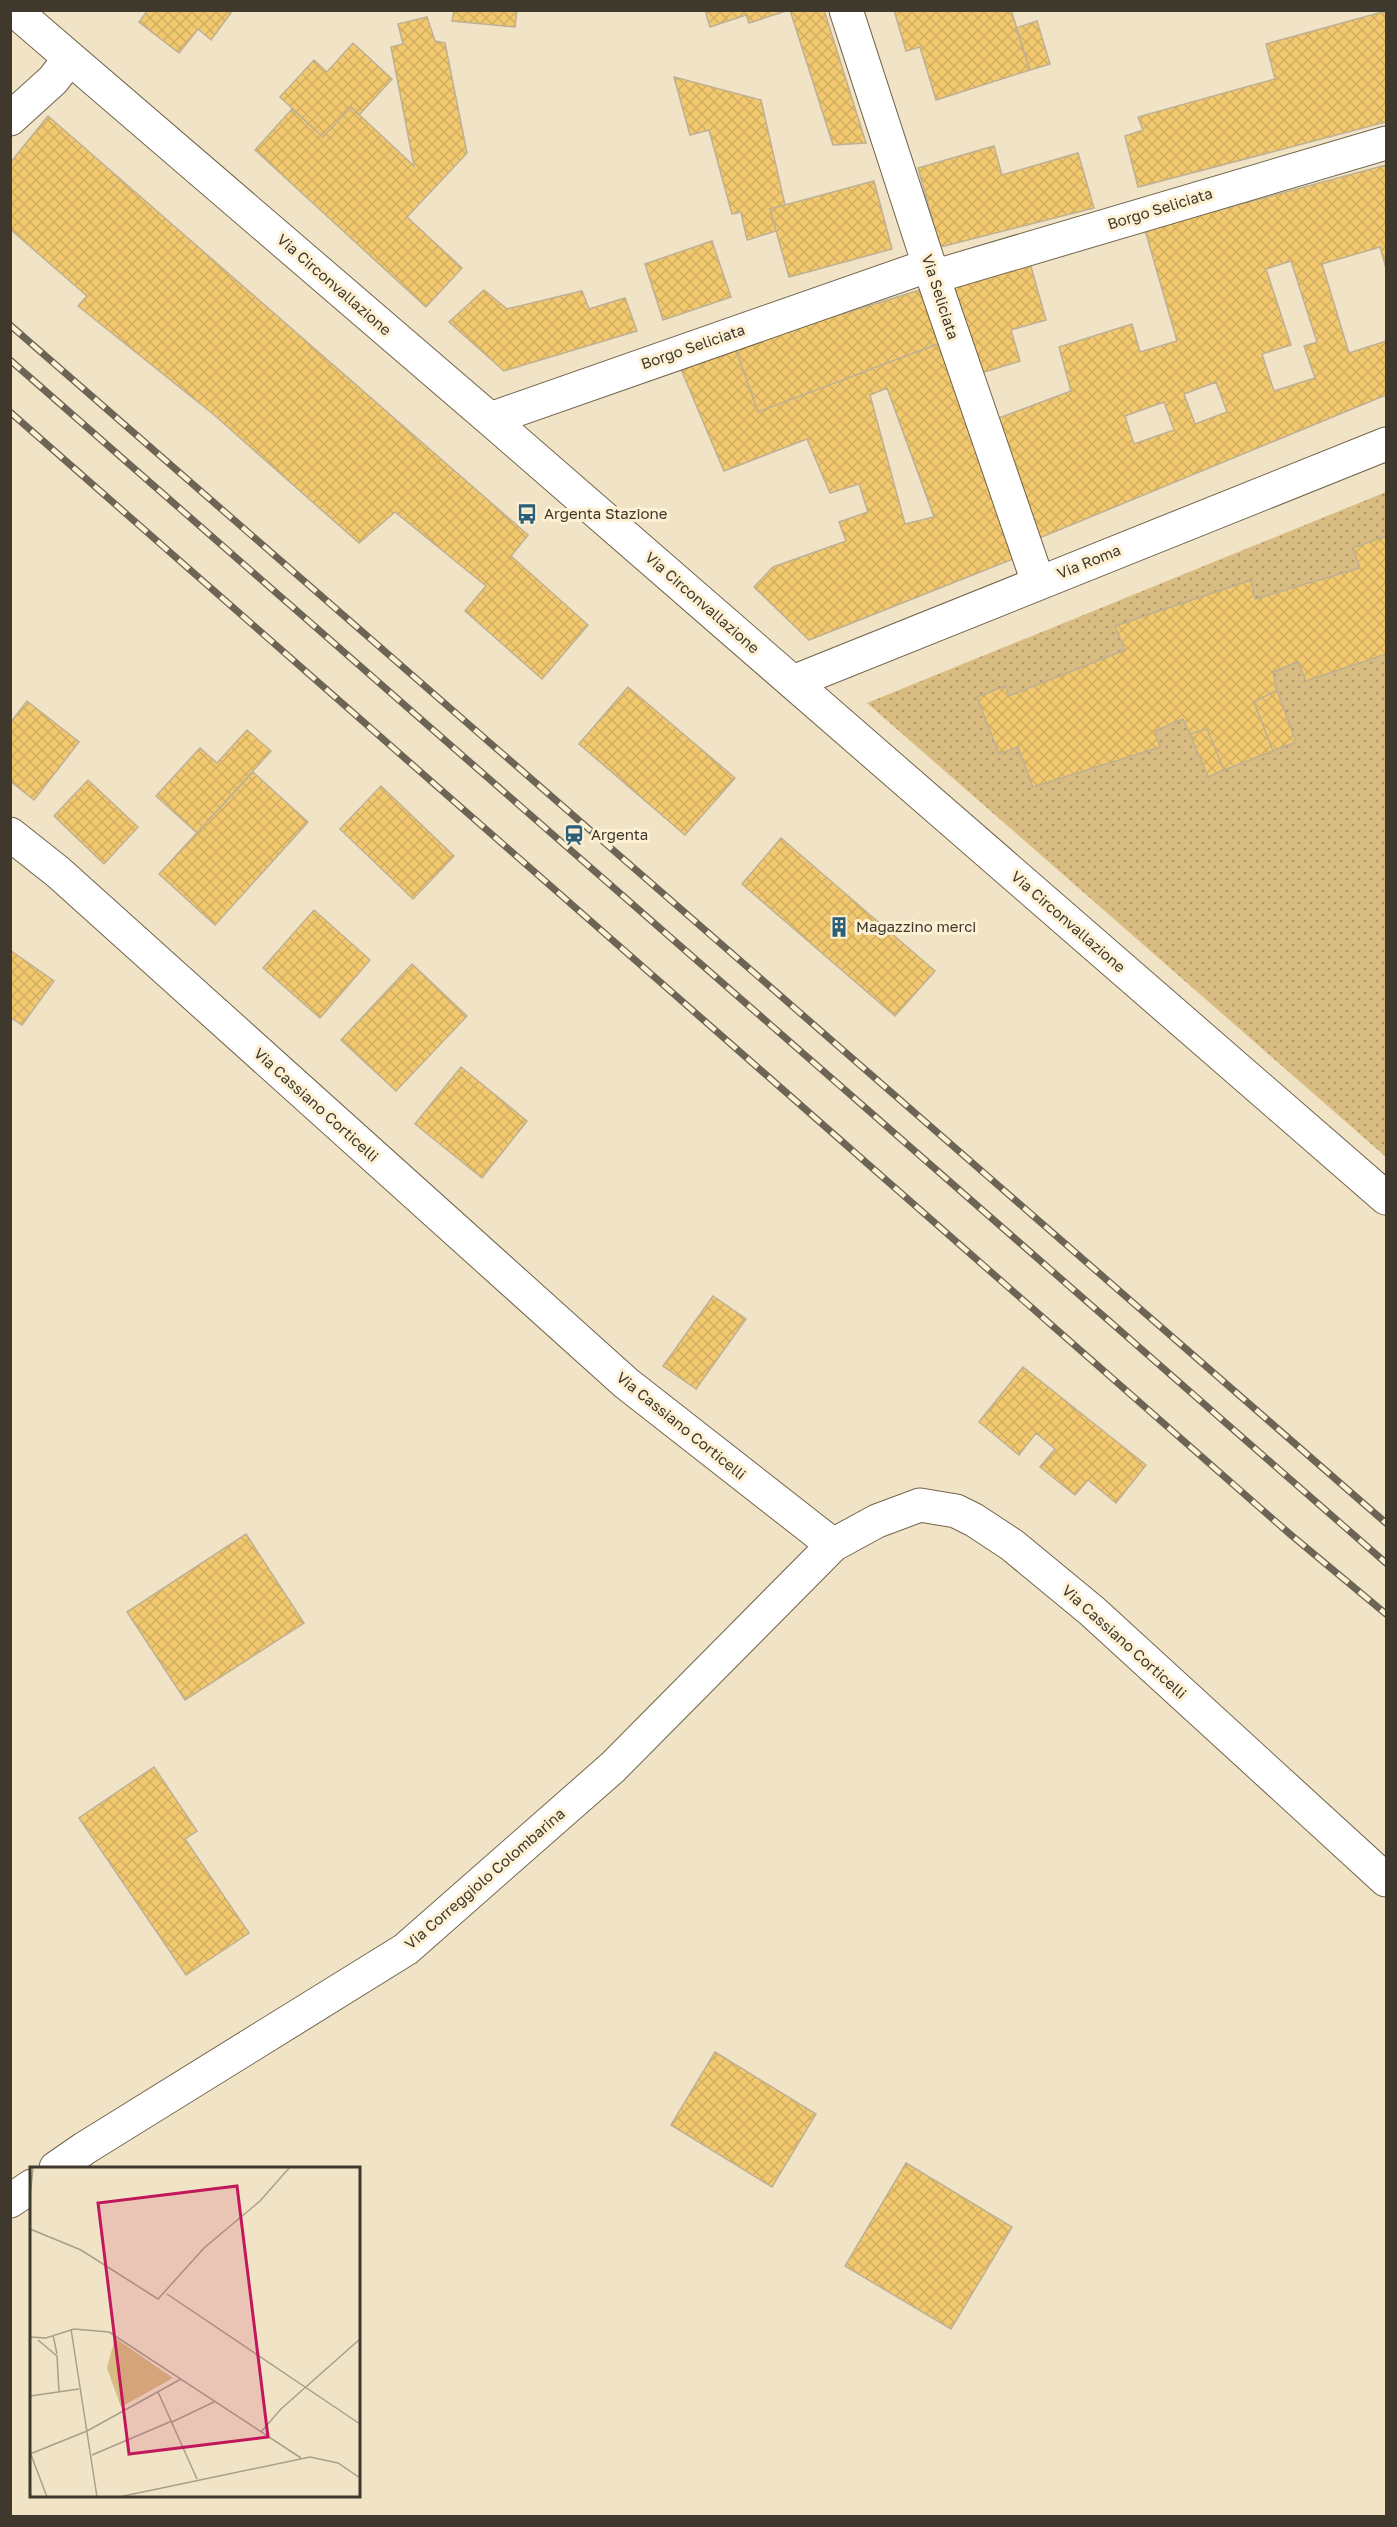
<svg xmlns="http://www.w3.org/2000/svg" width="1397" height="2527" font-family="'Golos Text',sans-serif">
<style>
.park{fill:url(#park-dots)}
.building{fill:url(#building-cross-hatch);stroke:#beb094;stroke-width:1.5;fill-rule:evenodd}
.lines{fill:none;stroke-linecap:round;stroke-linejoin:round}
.minor-casing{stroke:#72654c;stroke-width:35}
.minor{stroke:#fff;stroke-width:33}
.rail-casing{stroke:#6c6455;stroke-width:7}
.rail{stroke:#fef0d3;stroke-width:4.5;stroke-dasharray:14;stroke-linecap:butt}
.labels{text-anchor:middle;stroke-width:6;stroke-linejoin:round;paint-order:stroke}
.street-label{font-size:15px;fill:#3e382d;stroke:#fef0d3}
.poi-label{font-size:15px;fill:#3e382d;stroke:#fef0d3;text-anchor:start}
.inset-road{fill:none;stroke:#a99f89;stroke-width:1.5}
.view{fill:#c2185b;fill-opacity:0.15;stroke:#c2185b;stroke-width:3}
.inset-edge{fill:none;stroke:#3e382d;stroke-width:3}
</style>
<defs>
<pattern id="park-dots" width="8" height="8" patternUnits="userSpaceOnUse" patternTransform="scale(1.5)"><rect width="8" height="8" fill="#d9bc81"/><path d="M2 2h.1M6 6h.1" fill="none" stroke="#b19a6a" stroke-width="1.8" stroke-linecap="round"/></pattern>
<pattern id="building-cross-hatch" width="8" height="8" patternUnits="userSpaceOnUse" patternTransform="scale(1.5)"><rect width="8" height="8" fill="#f3c970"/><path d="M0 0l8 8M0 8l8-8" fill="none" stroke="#d1ad61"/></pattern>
</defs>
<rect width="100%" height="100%" fill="#f1e3c6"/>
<path class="park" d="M1386 492V1157L867 703Z"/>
<path class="building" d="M148 10H233L211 40 198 29 179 53 139 22Z
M454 10H517L515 27 452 21Z
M705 10H789L749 23 746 15 710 27Z
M790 10H824L866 143 833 145Z
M894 10H1011L1030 70 936 100 920 47 906 51Z
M1386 11V122L1138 187 1125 136 1143 130 1138 117 1275 79 1266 44Z
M427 17 435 41 445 43 467 153 407 217 462 268 426 307 255 150 292 109 323 137 351 107 414 166 391 47 403 44 398 24Z
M1037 21 1050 64 1030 70 1016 28Z
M353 43 392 79 359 115 351 107 323 137 280 97 314 60 327 72Z
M674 77 761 100 785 205 770 209 776 231 747 240 741 212 732 214 709 130 690 135Z
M48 116 528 535 511 556 588 625 542 679 465 611 486 586 395 512 359 543 213 414 78 306 87 296 10 229V163Z
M994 146 1002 175 1078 153 1094 208 940 247 918 168Z
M1386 165V268L1380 247 1322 264 1349 353 1386 341V395L1037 539 999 418 1071 391 1059 347 1132 324 1140 352 1177 341 1145 230ZM1291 261 1317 342 1304 346 1315 378 1274 391 1262 354 1291 345 1266 269ZM1216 382 1227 412 1195 424 1184 394ZM1164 402 1174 430 1134 444 1125 416Z
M874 181 892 249 789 277 770 209Z
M712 241 731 297 663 320 645 264Z
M1030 263 1046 320 1011 330 1020 361 981 373 954 286Z
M484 290 507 309 582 291 589 309 625 298 637 331 504 371 449 322Z
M920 290 940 343 758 412 735 347Z
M940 343 1018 557 809 640 754 587 773 567 846 541 839 522 868 512 859 484 830 493 807 439 724 471 680 367 735 347 758 412ZM887 388 934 517 905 524 870 395Z
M1386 536V654L1306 681 1298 662 1273 672 1277 690 1254 702 1273 751 1224 770 1207 729 1190 734 1183 719 1155 731 1160 747 1033 787 1018 747 999 754 977 697 1005 686 1009 696 1125 650 1115 626 1251 580 1255 599 1360 568 1353 548Z
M628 687 735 778 685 835 579 744Z
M1277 690 1296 742 1273 751 1254 702Z
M27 701 79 742 34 800 10 781V723Z
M1207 729 1224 770 1208 777 1190 734Z
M247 730 271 751 197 833 156 796 200 748 217 763Z
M253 772 308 822 215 925 159 874Z
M88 780 138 827 104 864 54 816Z
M381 786 454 856 413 899 340 829Z
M781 838 935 971 895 1016 742 884Z
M314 910 370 960 320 1018 263 968Z
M10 950 54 981 22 1025 10 1017Z
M412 964 467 1016 396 1091 341 1040Z
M461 1067 527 1121 482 1178 415 1124Z
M713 1296 746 1319 696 1389 663 1366Z
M1023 1367 1146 1465 1116 1503 1088 1480 1075 1495 1040 1467 1055 1449 1036 1433 1019 1455 979 1422Z
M246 1534 304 1623 185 1700 127 1612Z
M154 1767 197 1831 185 1839 249 1933 186 1975 79 1818Z
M715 2052 816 2114 772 2187 671 2125Z
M906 2163 1012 2227 951 2329 845 2266Z"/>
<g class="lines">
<g class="minor-casing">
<path id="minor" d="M14 10 490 419 1386 1198
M846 10 933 277 1038 582
M10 119 53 80 70 58
M933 277 1386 143
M490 419 930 265
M793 682 1386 444
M10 834 58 872 626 1383 833 1545
M56 2168 85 2148 406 1949 613 1767 833 1545 877 1521 920 1505 956 1511 974 1520 1012 1545 1092 1611 1386 1880
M10 2201 32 2186"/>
</g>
<use href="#minor" class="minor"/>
<g class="rail-casing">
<path id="rail" d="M10 325 1386 1523
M10 360 1386 1563
M10 412 1291 1535 1386 1614"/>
</g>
<use href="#rail" class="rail"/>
</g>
<defs>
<g id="bus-bare" transform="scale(1.62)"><path d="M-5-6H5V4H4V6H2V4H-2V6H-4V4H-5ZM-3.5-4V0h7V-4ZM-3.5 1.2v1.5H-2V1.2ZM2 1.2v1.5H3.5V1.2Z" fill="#2a5f7a" stroke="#fef0d3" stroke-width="2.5" paint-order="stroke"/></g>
<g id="station-bare" transform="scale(1.62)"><path d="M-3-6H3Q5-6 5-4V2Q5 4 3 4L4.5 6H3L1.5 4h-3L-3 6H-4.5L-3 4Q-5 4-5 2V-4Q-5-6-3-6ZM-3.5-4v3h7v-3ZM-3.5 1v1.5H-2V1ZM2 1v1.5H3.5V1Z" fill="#2a5f7a" stroke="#fef0d3" stroke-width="2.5" paint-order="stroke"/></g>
<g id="building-bare" transform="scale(1.62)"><path d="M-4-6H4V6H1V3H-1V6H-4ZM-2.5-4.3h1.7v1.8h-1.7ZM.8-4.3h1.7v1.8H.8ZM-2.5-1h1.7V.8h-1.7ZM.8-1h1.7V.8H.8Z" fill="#2a5f7a" stroke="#fef0d3" stroke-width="2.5" paint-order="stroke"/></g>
</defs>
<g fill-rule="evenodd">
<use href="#bus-bare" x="527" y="514"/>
<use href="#station-bare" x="574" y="835"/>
<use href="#building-bare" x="839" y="927"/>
</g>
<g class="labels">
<g class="street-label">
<text transform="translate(1160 209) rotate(-17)" y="5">Borgo Seliciata</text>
<text transform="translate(334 285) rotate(41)" y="5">Via Circonvallazione</text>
<text transform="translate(940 297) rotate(72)" y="5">Via Seliciata</text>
<text transform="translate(693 347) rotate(-19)" y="5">Borgo Seliciata</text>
<text transform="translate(1089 562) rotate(-22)" y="5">Via Roma</text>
<text transform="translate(702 603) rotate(41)" y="5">Via Circonvallazione</text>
<text transform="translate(1068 922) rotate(41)" y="5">Via Circonvallazione</text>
<text transform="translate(316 1105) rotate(42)" y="5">Via Cassiano Corticelli</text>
<text transform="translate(681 1426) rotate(39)" y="5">Via Cassiano Corticelli</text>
<text transform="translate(1124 1642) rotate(42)" y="5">Via Cassiano Corticelli</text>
<text transform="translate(485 1879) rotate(-41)" y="5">Via Correggiolo Colombarina</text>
</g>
<g class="poi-label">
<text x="544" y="519">Argenta Stazione</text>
<text x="591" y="840">Argenta</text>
<text x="856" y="932">Magazzino merci</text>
</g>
</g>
<g transform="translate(30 2167)">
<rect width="330" height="330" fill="#f1e3c6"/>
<path d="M85 171 143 211 91 240 77 201Z" fill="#d9bc81"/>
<path class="inset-road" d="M0 31 3 0M0 62 51 83 128 132 174 81 230 34 260 0M137 127 330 257M41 162 67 330M23 168 27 187M0 170 16 171 44 162 79 165 271 291M8 173 27 189 29 225M128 225 167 312M0 229 49 222M142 255 184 235M231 265 251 242 330 172M0 285 17 330M0 287 57 264 151 212M62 288 142 254M89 330 280 290 308 296 330 311"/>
<path class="view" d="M207 19 238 270 99 287 68 36Z"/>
<rect width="330" height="330" class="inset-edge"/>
</g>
<rect width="1397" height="2527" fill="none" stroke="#3e382d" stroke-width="24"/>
</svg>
